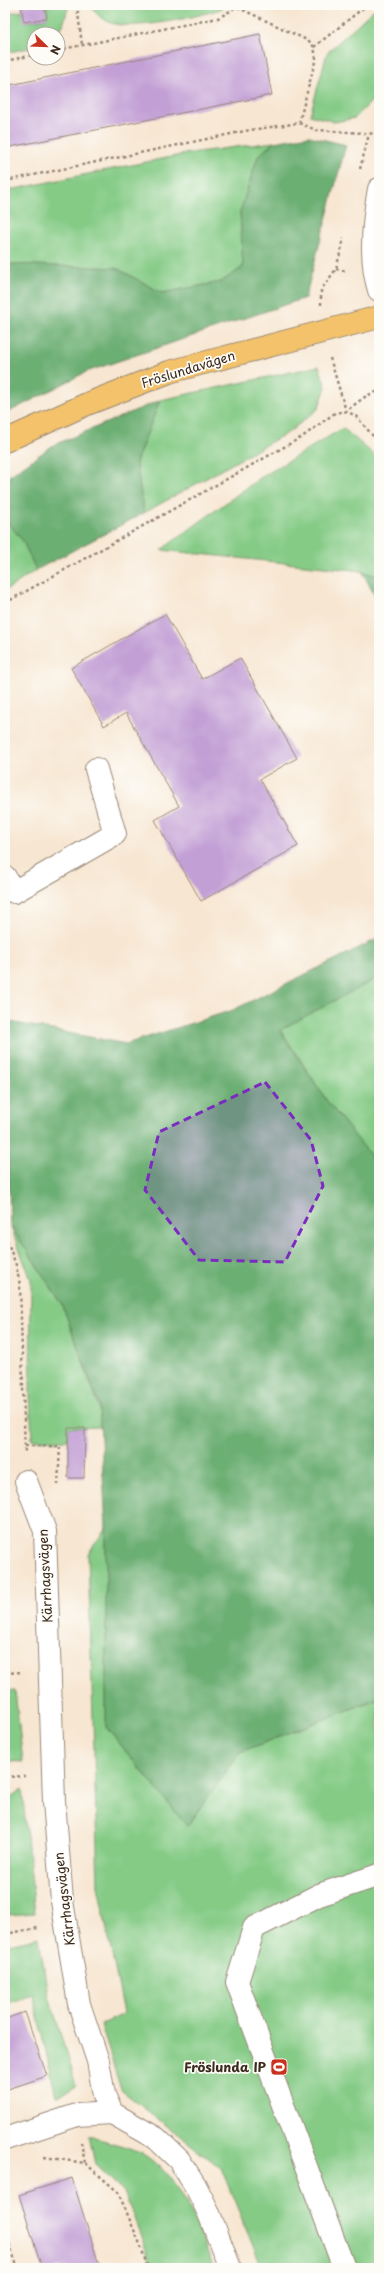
<svg xmlns="http://www.w3.org/2000/svg" width="384" height="2273" font-family="'Playpen Sans',sans-serif">
<style>
.green{fill:#85cb86;stroke:#607a52}
.forest{fill:#6caf73;stroke:#546c48}
.building{fill:#c29fd5}
.lines{fill:none;stroke-linecap:round;stroke-linejoin:round}
.minor-casing{stroke:#998878;stroke-width:24}
.major-casing{stroke:#998878;stroke-width:24}
.path{stroke:#998878;stroke-width:2.5;stroke-dasharray:3 3;stroke-linecap:butt}
.minor{stroke:#fff;stroke-width:22}
.major{stroke:#f3c26a;stroke-width:22}
.marked{fill:#7b2cbf;fill-opacity:0.2;stroke:#7b2cbf;stroke-width:3;stroke-dasharray:8 5;stroke-linejoin:round}
.labels{text-anchor:middle;stroke-width:3.5;stroke-linejoin:round;paint-order:stroke}
.street-label{font-size:13px;fill:#3b2a1e;stroke:#fdfcf7}
.poi-label{font-size:13px;font-weight:bold;fill:#3b2a1e;stroke:#fdfcf7;text-anchor:end}
</style>
<rect width="100%" height="100%" fill="#fdfcf7"/>
<filter id="ink" filterUnits="userSpaceOnUse"><feTurbulence type="fractalNoise" baseFrequency=".025" numOctaves="2"/><feDisplacementMap in="SourceGraphic" scale="8" xChannelSelector="R" yChannelSelector="G"/><feConvolveMatrix kernelMatrix="1 2 1 2 8 2 1 2 1" color-interpolation-filters="sRGB"/></filter>
<filter id="wash" filterUnits="userSpaceOnUse"><feTurbulence type="fractalNoise" baseFrequency=".012" numOctaves="4" result="noise"/><feDisplacementMap in="SourceGraphic" scale="16" xChannelSelector="R" yChannelSelector="G"/><feGaussianBlur stdDeviation="0.9" result="paint"/><feColorMatrix in="noise" values="0 0 0 0 0 0 0 0 0 0 0 0 0 0 0 0 0 1.4 0 .05"/><feComposite in="paint" operator="in"/></filter>
<g filter="url(#wash)">
<rect width="100%" height="100%" fill="#f7e6d1"/>
<path class="green" d="M45 5H69L63 25 56 34H34V47L5 53V14L22 11 25 22 47 18Z
M91 5H225L223 8C199 17 130 32 108 22 102 20 92 10 91 5Z
M373 10 379 12V75L373 100 355 118 335 122 310 115 327 53Z
M274 142 258 157 240 212 243 267 221 282 162 293 116 268 5 264V191L190 153Z
M319 366 326 387 318 409 289 432 144 513 136 462 160 400Z
M343 428 379 459V577L362 571 161 550 260 478Z
M5 519 23 541 36 570 5 591Z
M379 977V1166L327 1101 280 1029Z
M10 1225 62 1304 99 1407 100 1427 68 1428V1440H32L30 1395 31 1280Z
M106 1528V1727L187 1826 240 1752 379 1698V2268H262L221 2168 121 2090 101 2025 124 2013 98 1886 88 1554Z
M5 1691H15L23 1762 5 1761Z
M22 1789 35 1913 8 1915 5 1900V1801Z
M39 1937 47 1989 76 2086 56 2096 33 1995 5 2004V1945Z
M89 2136C106 2142 127 2145 142 2153 180 2174 198 2230 214 2268H153L124 2192 95 2164Z"/>
<path class="forest" d="M309 136 346 145 305 298 86 372 5 414V264L116 268 162 293 221 282 243 267 240 212 258 156 274 142Z
M160 400 136 462 144 513 36 570 23 541 5 519V479L52 446Z
M362 571 379 577V604Z
M379 938V977L280 1030 327 1101 379 1166V1698L240 1752 187 1826 106 1727V1528L99 1404 62 1304 10 1225 5 1021 126 1044 233 1010Z"/>
<g id="blocks">
<path class="building" d="M21 5H45L47 18 24 22Z
M260 34 272 95 5 148V86Z
M165 614 202 679 240 658 297 758 260 779 298 846 201 901 155 820 179 806 126 713 104 726 71 668Z
M68 1428H85L84 1478H68Z
M5 1904 8 1915H5Z
M25 2012 47 2076 5 2090V2019Z
M72 2178 100 2268H42L19 2195Z"/>
</g>
</g>
<g filter="url(#ink)">
<use href="#blocks" fill-opacity="0" stroke="#998878" stroke-width="1"/>
<g class="lines">
<g class="minor-casing">
<path id="minor" d="M379 189C373 221 369 259 379 290
M5 877 14 892 115 834 96 769
M26 1481 45 1531 54 1801 62 1901 79 2004 98 2061 104 2095 112 2113 156 2138 179 2160 195 2185 208 2211 230 2268
M5 2139 77 2115 112 2113
M344 2268 237 1982 254 1928 319 1895 379 1875"/>
</g>
<g class="major-casing">
<path id="major" d="M5 441 87 404 169 372 379 317"/>
</g>
<path class="path" d="M77 5 82 45
M314 47 367 5
M58 50 218 18 232 10 236 5
M5 61 34 55
M299 123 316 130 379 134
M360 169 369 134
M5 181 250 130 299 123 316 58 314 47 309 41 235 6
M336 269 347 271
M321 305V290L336 269 344 238
M330 358 346 411 356 416 379 443
M5 603 302 437 335 413 346 411 366 396 379 391
M5 1235 16 1265 20 1285 25 1454
M25 1446H60L58 1485
M5 1673 23 1672
M5 1777 25 1776
M5 1934 38 1928
M81 2142 85 2163
M44 2157 85 2163 118 2192 140 2244 148 2268
M5 2233 18 2268"/>
<use href="#minor" class="minor"/>
<use href="#major" class="major"/>
</g>
</g>
<path class="marked" d="M265 1082 311 1140 323 1186 285 1262 199 1260 145 1190 159 1132Z"/>
<defs>
<g id="stadium-square" transform="scale(0.9)"><rect x="-9" y="-9" width="18" height="18" rx="4" fill="#c8321e" stroke="#fdfcf7"/><path d="M0-5a6.5 5 0 1 0 0 10a6.5 5 0 1 0 0-10ZM-3.5-1.8h7v3.6h-7Z" fill="#fff"/></g>
</defs>
<g fill-rule="evenodd">
<use href="#stadium-square" x="279" y="2067"/>
</g>
<g class="labels">
<g class="street-label">
<text transform="translate(188 369) rotate(-17)" y="5">Fröslundavägen</text>
<text transform="translate(45 1576) rotate(-93)" y="5">Kärrhagsvägen</text>
<text transform="translate(64 1899) rotate(-97)" y="5">Kärrhagsvägen</text>
</g>
<g class="poi-label">
<text x="266" y="2072">Fröslunda IP</text>
</g>
</g>
<rect width="384" height="2273" fill="none" stroke="#fdfcf7" stroke-width="20"/>
<g transform="translate(46 46) rotate(113)"><circle r="19" fill="#fdfcf7" stroke="#afa8a0"/>
<path d="M0-3L7 15L0 10L-7 15Z" fill="#c8321e"/>
<text y="-6" font-size="11" font-weight="bold" text-anchor="middle" fill="#3b2a1e">N</text>
</g>
</svg>
